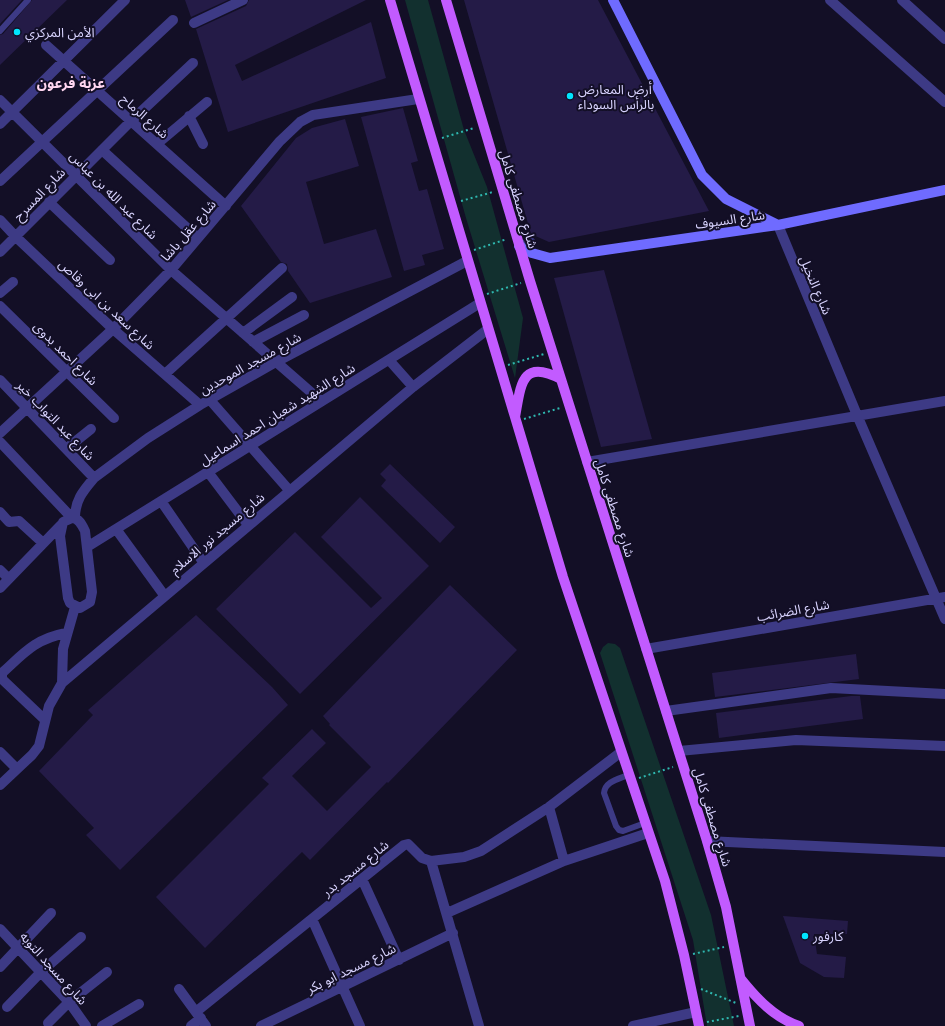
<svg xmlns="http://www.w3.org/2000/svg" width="945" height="1026" font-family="Helvetica,'Noto Sans Arabic',sans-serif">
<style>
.green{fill:#12302f}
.building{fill:#241b47}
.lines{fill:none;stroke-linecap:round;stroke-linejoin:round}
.path{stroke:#2fb8b0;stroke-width:2;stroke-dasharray:2 3;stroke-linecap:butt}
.lane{stroke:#3d3a85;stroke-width:6}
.street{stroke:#3d3a85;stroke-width:10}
.secondary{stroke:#6f6bff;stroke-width:10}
.primary{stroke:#c25bff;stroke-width:10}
.poi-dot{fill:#00e5ff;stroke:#130f26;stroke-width:1.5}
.labels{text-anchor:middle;stroke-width:4;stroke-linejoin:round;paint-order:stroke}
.poi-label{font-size:13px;fill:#d9d4ff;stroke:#130f26;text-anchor:start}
.street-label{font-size:13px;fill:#d9d4ff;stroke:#130f26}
.neighbourhood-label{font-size:14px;font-weight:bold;fill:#ffd6f0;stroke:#130f26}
</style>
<rect width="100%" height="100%" fill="#130f26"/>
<path class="green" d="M405 0H428L464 130 487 187 523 318 515 378 466 218Z
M608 643 615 644 620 648 711 915 734 1026H707L693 940 600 653 603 647Z"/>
<path class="building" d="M0 0H22L0 24Z
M32 0H67L0 65V35L3 34Z
M185 0H228L191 17Z
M249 0H366L235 65 242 81 371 22 386 78 228 132 196 29 246 6Z
M464 0H598L709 211 549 242 531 234Z
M403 108 418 161 411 163 419 191 427 189 444 249 422 255 425 265 404 271 361 117Z
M345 119 359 166 306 182 324 244 376 229 392 277 310 303 288 271 287 264 281 262 241 206 296 138 312 128Z
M604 270 652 439 601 447 554 278Z
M390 464 455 527 440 543 381 486 386 480 380 474Z
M360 497 429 566 300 694 216 609 295 532 371 608 382 598 321 537Z
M450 585 517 650 388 783 387 782 310 860 302 852 205 948 156 897 269 784 262 778 312 729 326 743 292 776 327 811 371 767 329 725 330 724 323 716Z
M196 615 272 687 288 705 120 870 86 835 94 828 39 771 93 715 88 710Z
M856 654 859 679 715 697 712 673Z
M851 696H860L863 719 719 738 716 713Z
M783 916 848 921 847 934H814L817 954 846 957 844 978 824 977 800 963Z"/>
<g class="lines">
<path class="path" d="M442 138 474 128
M461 201 493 192
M474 250 507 239
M487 294 521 283
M508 365 544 354
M524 419 560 408
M639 778 673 767
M693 954 724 947
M701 989 736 1003
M707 1022 739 1016"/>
<path class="lane" d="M0 31 28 0
M519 244 532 241
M628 775C619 779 605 781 604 793L616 826 619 830 623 831 645 823"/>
<path class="street" d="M830 0 945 102
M902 0 945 39
M194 23 243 0
M46 45 226 206
M0 100 171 270 321 401
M189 116 203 144
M0 124 125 0
M157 144 207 102
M102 150 198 238
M0 181 173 20
M49 202 110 260
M0 220 16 237 113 329 200 405
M778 225 857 415 945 619
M0 252 131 121 193 63
M0 293 13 282
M0 306 114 418
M243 333 292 297
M253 342 304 315
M389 360 413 387
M165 374 282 268
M0 380 94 478
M210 400 289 490
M0 433 113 329 171 270 280 141 300 122 313 115 418 99
M0 442 72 518
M66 449 91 429
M587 462 945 401
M208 472 248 525
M161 501 203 562
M0 512 9 522 19 521 43 543
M72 518C79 518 82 525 85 531L92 592 90 602 80 608 70 603 68 598 60 536 63 522Z
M75 518C75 500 83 491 94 478L148 438 200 405 276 362 467 261
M116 529 164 595
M87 547 480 303
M0 570 8 578
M0 588 61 525
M646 649 945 597
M62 683 63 649 75 607
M666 711 831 688 945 694
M45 720 2 679V673C24 653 35 639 66 633
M679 751 796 740 945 746
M0 752 17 769
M0 785 32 755 39 746 49 706 62 683 413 387 488 329
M549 807 564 861
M707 841 945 852
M431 861 479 1026
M362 879 399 960
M447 913 564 861 648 833
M312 919 360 1026
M0 929 69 1002 86 1026
M0 967 51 913
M179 989 206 1026
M7 1007 41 972 81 937
M197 1011 404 845 408 844 422 858 431 861 464 857 481 851 549 807 621 752
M48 1023 69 1002 107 972
M102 1026 139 1004
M191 1026 201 1018
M261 1026 453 933
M633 1026 696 1012"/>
<path class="secondary" d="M613 0 702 175 726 199 778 225
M519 246 532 253 550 258 778 225 945 190"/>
<path class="primary" d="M390 0 563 577 665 881 684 955 699 1026
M446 0 530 281 707 841 726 907 750 1026
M515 417C521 385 521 358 561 379
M741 979C757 999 775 1018 799 1026"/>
</g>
<g class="poi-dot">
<circle cx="17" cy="32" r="4"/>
<circle cx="570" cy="96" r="4"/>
<circle cx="805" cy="936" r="4"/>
</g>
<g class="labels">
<g class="poi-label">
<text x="25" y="37">الأمن المركزي</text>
<text x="578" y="94">أرض المعارض<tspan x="578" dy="15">بالرأس السوداء</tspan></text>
<text x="813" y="941">كارفور</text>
</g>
<g class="street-label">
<text transform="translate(145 116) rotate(42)" y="5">شارع الرماح</text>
<text transform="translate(39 194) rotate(-46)" y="5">شارع المسرح</text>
<text transform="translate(114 195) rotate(45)" y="5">شارع عبد الله بن عباس</text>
<text transform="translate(519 199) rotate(73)" y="5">شارع مصطفى كامل</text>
<text transform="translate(730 219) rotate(-8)" y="5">شارع السيوف</text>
<text transform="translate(188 230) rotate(-49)" y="5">شارع عقل باشا</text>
<text transform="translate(816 285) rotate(67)" y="5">شارع النخيل</text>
<text transform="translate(107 304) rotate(43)" y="5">شارع سعد بن ابى وقاص</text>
<text transform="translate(66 353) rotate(45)" y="5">شارع احمد بدوى</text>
<text transform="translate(250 363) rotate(-29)" y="5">شارع مسجد الموحدين</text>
<text transform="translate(277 414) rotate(-32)" y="5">شارع الشهيد شعبان احمد اسماعيل</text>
<text transform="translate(56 420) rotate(46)" y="5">شارع عبد التواب خير</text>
<text transform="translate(615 508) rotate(72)" y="5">شارع مصطفى كامل</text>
<text transform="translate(217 533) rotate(-40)" y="5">شارع مسجد نور الاسلام</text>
<text transform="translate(793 610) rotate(-10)" y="5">شارع الضرائب</text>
<text transform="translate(713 817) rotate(73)" y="5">شارع مصطفى كامل</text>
<text transform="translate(355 868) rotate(-39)" y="5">شارع مسجد بدر</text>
<text transform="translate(54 968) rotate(48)" y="5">شارع مسجد التوبه</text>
<text transform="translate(351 968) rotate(-26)" y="5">شارع مسجد ابو بكر</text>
</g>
<g class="neighbourhood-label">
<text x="71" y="88">عزبة فرعون</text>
</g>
</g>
</svg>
